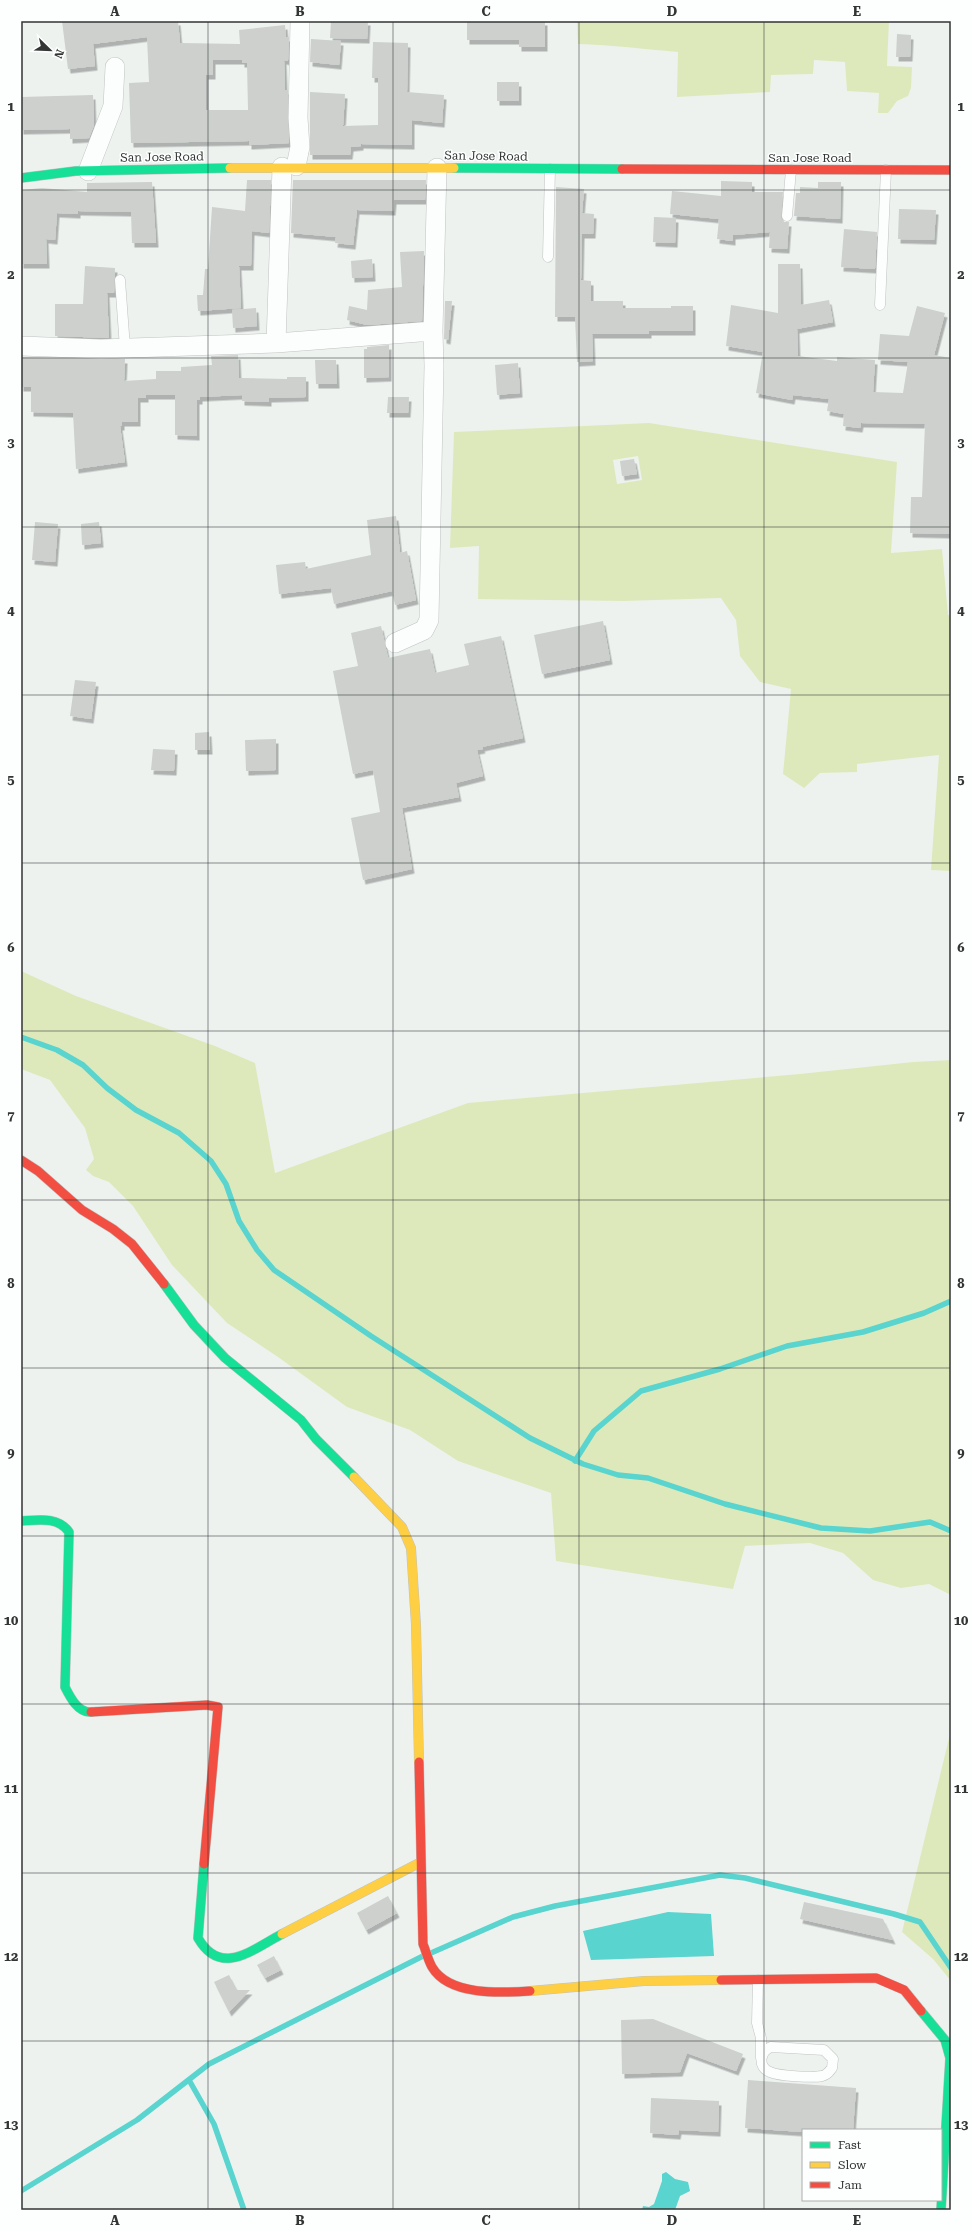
<svg xmlns="http://www.w3.org/2000/svg" width="972" height="2231" font-family="'Roboto Serif',serif">
<style>
.green{fill:#dee9bb;fill-rule:evenodd}
.water{fill:#59d4ce}
.lines{fill:none;stroke-linecap:round;stroke-linejoin:round}
.stream{stroke:#59d4ce;stroke-width:5.5}
.building{fill:#cdd0cd;fill-rule:evenodd;filter:url(#shadow)}
.lane-casing{stroke:#c0c3c1;stroke-width:11}
.street-casing{stroke:#c0c3c1;stroke-width:20}
.fast-casing{stroke:#c0c3c1;stroke-width:10}
.slow-casing{stroke:#c0c3c1;stroke-width:10}
.jam-casing{stroke:#c0c3c1;stroke-width:10}
.lane{stroke:#fcfdfd;stroke-width:10}
.street{stroke:#fcfdfd;stroke-width:19}
.fast{stroke:#16e098;stroke-width:9}
.slow{stroke:#ffcf43;stroke-width:9}
.jam{stroke:#f24e42;stroke-width:9}
.grid{fill:none;stroke:#323533;stroke-width:1;stroke-opacity:0.55}
.labels{text-anchor:middle;stroke-width:3;stroke-linejoin:round;paint-order:stroke}
.street-label{font-size:12px;fill:#323533;stroke:#fdfffe}
.neatline{fill:none;stroke:#323533;stroke-width:1.5}
.grid-label{font-size:13px;text-anchor:middle;font-weight:bold;fill:#323533}
</style>
<defs>
<filter id="shadow"><feDropShadow dx="2.5" dy="4.5" stdDeviation="0" flood-color="#0004"/></filter>
</defs>
<rect width="100%" height="100%" fill="#edf2ef"/>
<path class="green" d="M577 21H889L887 66 912 67 911 88 908 96 897 101 888 113H878L879 93 847 91 845 62 814 60 813 74 771 75 770 92 677 97 678 52C644 49 612 45 578 44Z
M649 423 897 462 891 553 942 549 948 615 951 616V871L931 870 939 755 857 764V772L820 773 804 788 783 774 791 689 760 682 740 656 736 620 721 598 624 601 478 599 479 546 450 548 454 432ZM638 456 642 480 617 484 613 460Z
M21 971 76 996 215 1046 255 1063 275 1173 468 1103 800 1074 913 1062 951 1060V1598L949 1594 929 1584 901 1588 873 1580 843 1553 810 1543 745 1546 733 1589 556 1561 551 1493 458 1461 410 1430 347 1407 278 1357 227 1323 172 1265 133 1206 109 1182 93 1176 86 1170 94 1159 85 1128 50 1080 21 1069Z
M951 1730V1981L933 1959 902 1932Z"/>
<path class="water" d="M668 1912 711 1914 714 1956 591 1960 583 1931Z
M666 2172 675 2179 688 2182 690 2191 680 2196 675 2210H642L643 2206 649 2207 654 2204 662 2181V2174Z"/>
<g class="lines">
<path class="stream" d="M21 1037 57 1050 83 1065 107 1088 136 1110 179 1133 211 1161 226 1184 239 1221 257 1250 274 1270 371 1336 530 1438 583 1464 618 1475 648 1478 725 1504 821 1528 870 1531 930 1522 951 1531
M575 1461 594 1431 641 1391 720 1369 787 1346 863 1332 924 1313 951 1301
M431 1953 513 1917 555 1906 720 1875 745 1878 894 1914 920 1922 951 1968
M189 2080 214 2124 244 2210
M21 2191 137 2120 209 2064 423 1956"/>
</g>
<path class="building" d="M62 21H178L180 43 240 44 239 30 285 25 286 37H289L288 61 284 60 285 90H288L289 143 249 145V141L131 143 129 83 149 82 147 37 93 44 95 66 68 69ZM213 60H242V63H247L248 110H206V75H213Z
M331 21H368L367 39 330 38Z
M467 21H545V47H519V40H467Z
M897 34 911 35 910 57H896Z
M311 39 341 41 339 65 310 62Z
M373 42 408 43 407 92 444 95 442 123 412 120V145L361 144V146L351 147 350 155H310V92L345 94 343 126 378 125V78H372Z
M497 82H519V101H497Z
M93 95 94 125 89 138 70 139V129L21 130V97Z
M247 180H271L269 233 252 231 251 266H239L241 308 198 311 197 295H203L205 269H208L212 207 245 211Z
M293 180H426L425 200H394L393 211 357 210 353 245 335 243 336 237 291 233Z
M721 181 752 182V192H783L781 218 784 222H789L787 249 769 248 770 232 733 235V241L717 239 719 219 670 214 672 191 721 196Z
M152 182 156 243H132L131 212 78 211V214L57 213 55 240 46 239 47 264H21V190L42 188 87 192V183Z
M818 182H841L840 219 794 216 796 193H800V187L818 188Z
M556 187 584 189 582 213 594 214 593 234H582L581 280 591 281V301H623V308H671V306H693V331H649V334H592L593 361 577 362 575 317H555Z
M899 209 936 210 934 240 898 239Z
M654 217 676 218 675 243 653 242Z
M844 229 877 232 875 269 841 267Z
M424 251 422 321 367 325 347 320 349 306 367 310 368 290 402 287 400 252Z
M372 259 373 277 352 278 351 261Z
M778 264H800L801 305 829 300 833 322 797 329 798 356 837 361V357L875 360 873 392 903 393 908 362 878 360 880 334 909 336 917 306 945 313 934 355 951 358V534L910 533 911 497H922L925 424 861 423 860 428 843 426 844 414 827 411 829 399 793 395 792 400 756 393 763 352 726 346 731 305 778 313Z
M85 266 115 268 114 293H107L109 338 55 336V304H83Z
M445 301H452L448 340 444 339Z
M256 308 257 326 233 328 232 310Z
M389 345V377L364 378V349H367V347Z
M238 355 239 378 287 379V377H306V397L269 398V402L242 401V395L200 397V400H197V436L175 435V395H146V398H138V422H122V426H120L125 462 76 469 73 413 31 412V387H21V357L125 359 124 381 156 379V371H181V367L212 365 211 356Z
M315 360H336L337 384H316Z
M518 363 520 393 497 395 495 365Z
M388 397H409L408 413H387Z
M634 459 637 474 622 476 620 461Z
M396 516 400 553 407 551 416 600 395 605 392 591 334 604 331 588 279 594 276 565 305 562 306 569 371 555 367 520Z
M35 522 58 524 55 562 32 560Z
M99 522 101 543 82 545 81 524Z
M603 621 610 660 542 674 534 635Z
M381 626 388 658 430 649 435 673 469 665 464 644 501 636 523 738 482 747 483 749 477 750 483 776 456 783 459 797 402 808 412 869 363 880 351 818 380 812 373 770 353 774 333 671 358 666 351 633Z
M75 680 96 682 91 719 70 716Z
M209 732 210 750H195V733Z
M276 739V770L246 771 245 740Z
M153 749 175 750 174 771 151 770Z
M388 1896 397 1913 366 1930 357 1913Z
M804 1902 883 1919 893 1940 800 1919Z
M274 1956 281 1970 265 1978 257 1965Z
M229 1975 237 1990H250L229 2012 214 1982Z
M653 2019 743 2054 736 2071 687 2053 680 2072 622 2074 621 2020Z
M748 2080 856 2088 853 2130H803V2132L745 2128Z
M651 2098 719 2101 718 2132 679 2130 678 2135 650 2133Z"/>
<g class="lines">
<g class="lane-casing">
<path id="lane" d="M787 216 791 170
M548 257 550 169
M120 280 125 348
M880 305 886 170
M758 1980 757 2023 761 2038V2058
M771 2047 824 2050 833 2059 832 2068C829 2072 827 2075 822 2076 813 2078 778 2076 770 2072 757 2067 760 2051 771 2047Z"/>
</g>
<g class="street-casing">
<path id="street" d="M296 166 300 147 298 118 300 21
M88 171 113 106 115 67
M276 343 282 167
M21 346 101 349 276 343 433 331 437 168
M395 643 424 630 429 620 434 366 433 331"/>
</g>
<g class="fast-casing">
<path id="fast" d="M454 168 622 169
M21 178 76 171 230 168
M164 1284 194 1325 225 1358 301 1420 316 1439 354 1477
M21 1521C38 1520 58 1516 69 1532L65 1687C70 1697 78 1713 91 1712
M204 1864 198 1938C221 1978 253 1949 282 1934
M921 2011 945 2040 950 2058 941 2210"/>
</g>
<g class="slow-casing">
<path id="slow" d="M230 168H454
M354 1477 402 1527 411 1548 416 1625 419 1762
M282 1934 421 1862
M530 1991 644 1981 721 1980"/>
</g>
<g class="jam-casing">
<path id="jam" d="M622 169 951 170
M21 1160 38 1171 82 1210 113 1229 132 1244 164 1284
M91 1712 207 1705 218 1707 204 1864
M419 1762 423 1944C426 1951 428 1960 432 1967 449 1996 501 1993 530 1991
M721 1980 876 1978 904 1990 921 2011"/>
</g>
<use href="#lane" class="lane"/>
<use href="#street" class="street"/>
<use href="#fast" class="fast"/>
<use href="#slow" class="slow"/>
<use href="#jam" class="jam"/>
</g>
<path class="grid" d="M208 21V2210M393 21V2210M579 21V2210M764 21V2210M21 190H951M21 358H951M21 527H951M21 695H951M21 863H951M21 1031H951M21 1200H951M21 1368H951M21 1536H951M21 1704H951M21 1873H951M21 2041H951"/>
<g class="labels">
<g class="street-label">
<text transform="translate(486 156) rotate(1)" y="4">San Jose Road</text>
<text transform="translate(162 157) rotate(-1)" y="4">San Jose Road</text>
<text x="810" y="162">San Jose Road</text>
</g>
</g>
<rect width="972" height="2231" fill="none" stroke="#fdfffe" stroke-width="44"/>
<rect x="802" y="2129" width="140" height="72" fill="#fdfffe" stroke="#acaead"/>
<rect x="810" y="2142" width="20" height="6" fill="#16e098" stroke="#acaead"/>
<text x="838" y="2149" font-size="12" fill="#323533">Fast</text>
<rect x="810" y="2162" width="20" height="6" fill="#ffcf43" stroke="#acaead"/>
<text x="838" y="2169" font-size="12" fill="#323533">Slow</text>
<rect x="810" y="2182" width="20" height="6" fill="#f24e42" stroke="#acaead"/>
<text x="838" y="2189" font-size="12" fill="#323533">Jam</text>
<g transform="translate(50 50) rotate(113)" stroke="#fdfffe" stroke-width="3" paint-order="stroke">
<path d="M0-3L7 15L0 10L-7 15Z" fill="#323533"/>
<text y="-6" font-size="11" font-weight="bold" text-anchor="middle" fill="#323533">N</text>
</g>
<rect x="22" y="22" width="928" height="2187" class="neatline"/>
<g class="grid-label">
<text x="115" y="16">A</text>
<text x="300" y="16">B</text>
<text x="486" y="16">C</text>
<text x="672" y="16">D</text>
<text x="857" y="16">E</text>
<text x="11" y="111">1</text>
<text x="961" y="111">1</text>
<text x="11" y="279">2</text>
<text x="961" y="279">2</text>
<text x="11" y="447">3</text>
<text x="961" y="447">3</text>
<text x="11" y="615">4</text>
<text x="961" y="615">4</text>
<text x="11" y="784">5</text>
<text x="961" y="784">5</text>
<text x="11" y="952">6</text>
<text x="961" y="952">6</text>
<text x="11" y="1120">7</text>
<text x="961" y="1120">7</text>
<text x="11" y="1288">8</text>
<text x="961" y="1288">8</text>
<text x="11" y="1457">9</text>
<text x="961" y="1457">9</text>
<text x="11" y="1625">10</text>
<text x="961" y="1625">10</text>
<text x="11" y="1793">11</text>
<text x="961" y="1793">11</text>
<text x="11" y="1961">12</text>
<text x="961" y="1961">12</text>
<text x="11" y="2129">13</text>
<text x="961" y="2129">13</text>
<text x="115" y="2225">A</text>
<text x="300" y="2225">B</text>
<text x="486" y="2225">C</text>
<text x="672" y="2225">D</text>
<text x="857" y="2225">E</text>
</g>
</svg>
